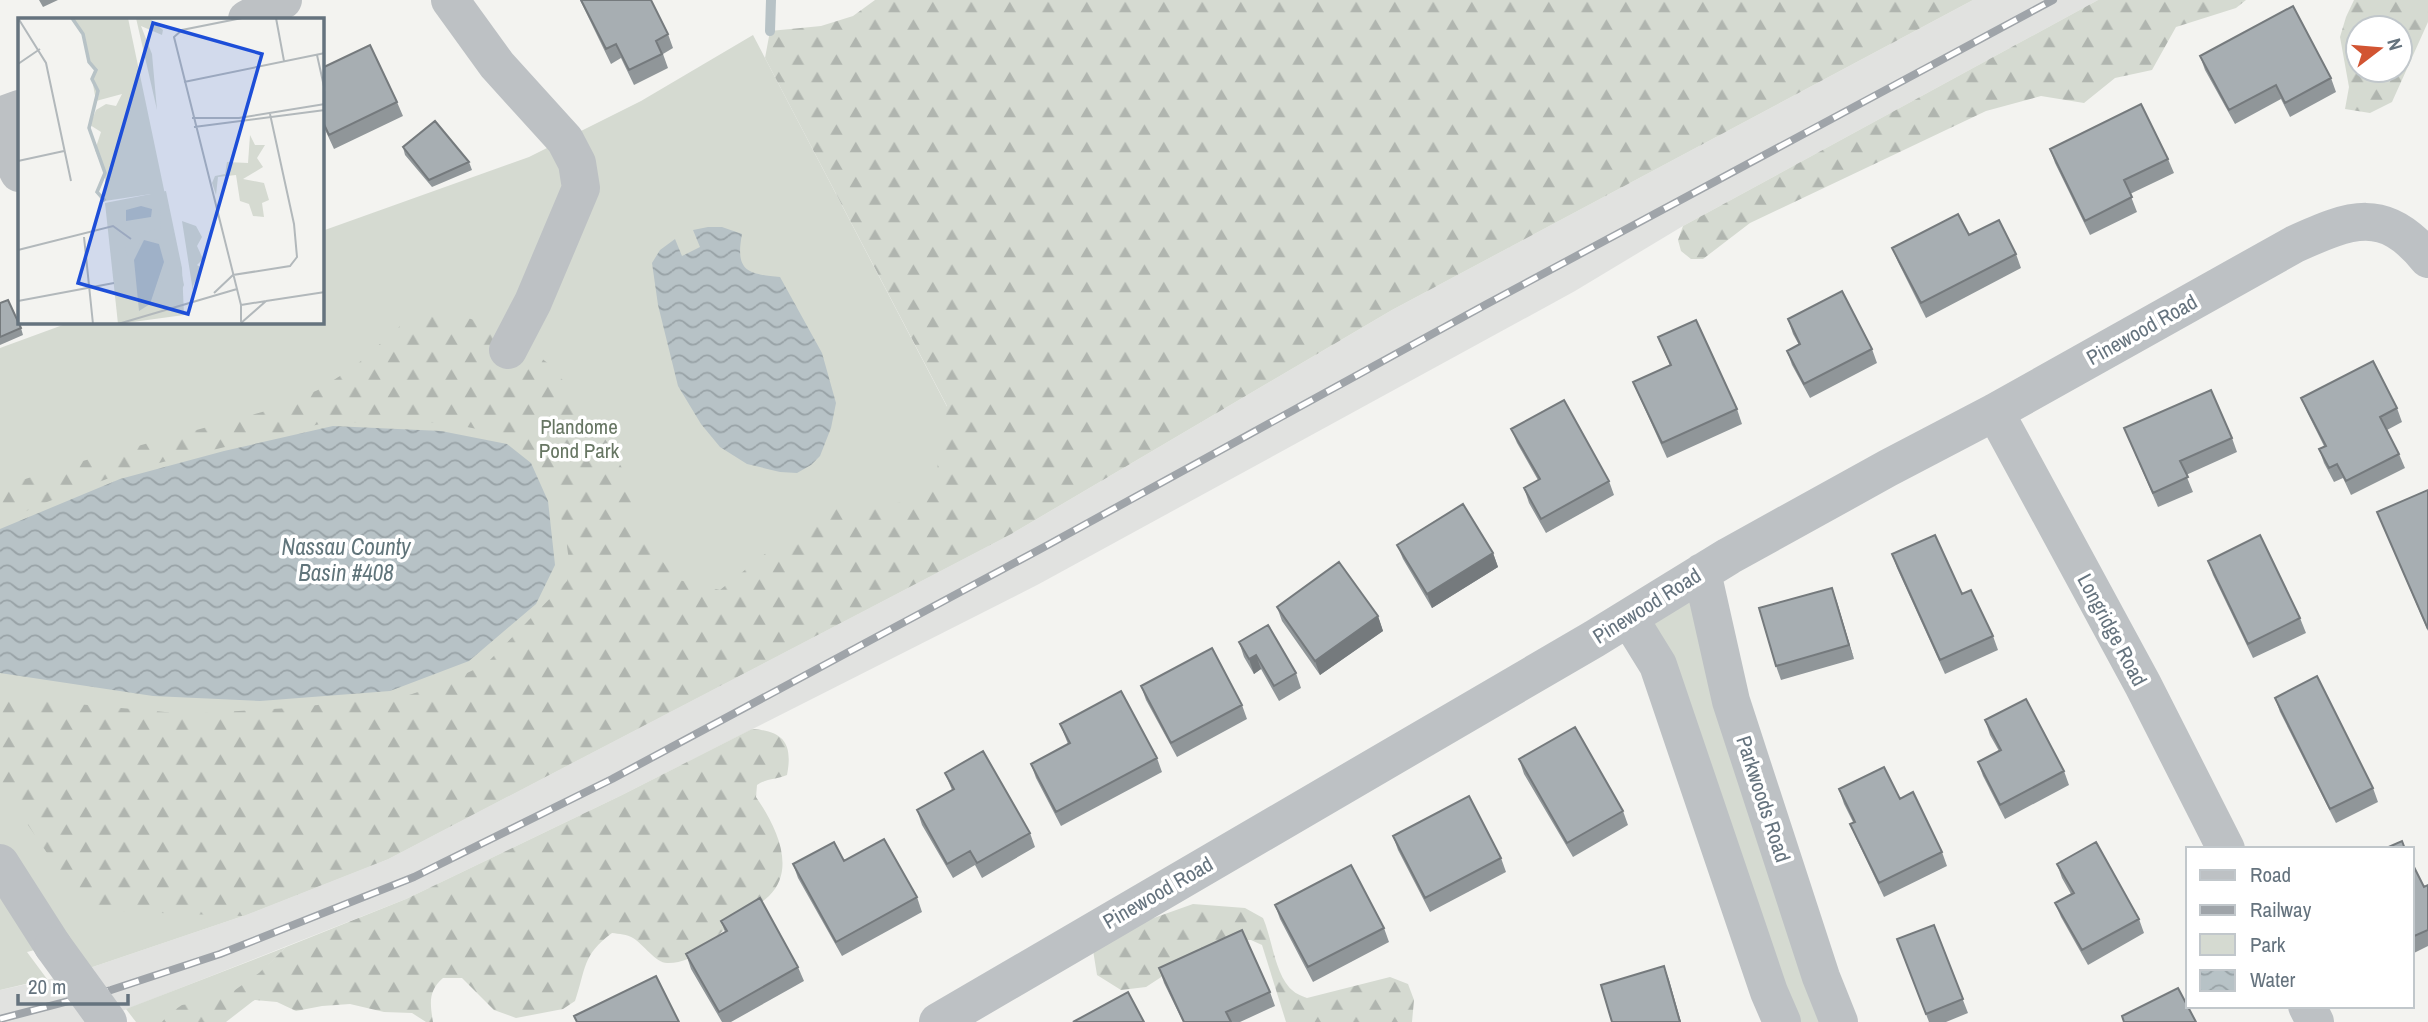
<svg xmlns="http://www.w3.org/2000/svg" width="2428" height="1022" font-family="'Archivo Narrow',sans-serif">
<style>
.built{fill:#e1e2e0}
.green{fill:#d5dad1}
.forest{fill:url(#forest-firs);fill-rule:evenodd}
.water{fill:url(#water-waves)}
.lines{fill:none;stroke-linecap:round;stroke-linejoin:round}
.stream{stroke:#b7c2c6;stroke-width:10}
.street{stroke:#bdc1c4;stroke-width:38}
.rail-casing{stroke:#9fa4a9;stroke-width:8}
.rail{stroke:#fff;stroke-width:5;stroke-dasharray:16;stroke-linecap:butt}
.street-bridge{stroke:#bdc1c4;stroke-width:38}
.wall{fill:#909699}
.shaded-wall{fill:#757a7d}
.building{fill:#a7aeb2;stroke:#757a7d;stroke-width:2}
.labels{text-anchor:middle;stroke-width:7;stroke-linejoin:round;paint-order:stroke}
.street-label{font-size:21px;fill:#65737e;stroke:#fff}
.park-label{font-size:21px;fill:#677663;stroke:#fff}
.water-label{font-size:23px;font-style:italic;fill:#61757b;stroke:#fff}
.inset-river{fill:none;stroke:#b7c2c6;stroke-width:3.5}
.inset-road{fill:none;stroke:#b2b8bb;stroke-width:2}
.view{fill:#1d4ed8;fill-opacity:0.15;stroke:#1d4ed8;stroke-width:3.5}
.inset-edge{fill:none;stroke:#65737e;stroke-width:3.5}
</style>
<defs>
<pattern id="forest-firs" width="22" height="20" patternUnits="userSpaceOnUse" patternTransform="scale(1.75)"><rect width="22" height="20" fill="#d5dad1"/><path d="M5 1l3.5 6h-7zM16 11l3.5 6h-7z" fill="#b0b5af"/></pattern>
<pattern id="water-waves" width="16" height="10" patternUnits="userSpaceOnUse" patternTransform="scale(1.75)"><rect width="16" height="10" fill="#b7c2c6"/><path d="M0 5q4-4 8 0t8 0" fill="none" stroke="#98a2a6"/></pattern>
</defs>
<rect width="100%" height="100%" fill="#f3f3f0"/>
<path class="built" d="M1973 0H2098L1683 226 1575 291 1039 584 622 795 406 899 94 1022H0V990L69 975 243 916 388 859 1013 533 1392 310Z"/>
<path class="green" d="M753 35 1013 533 388 859 243 916 69 975 50 946 27 952 47 979 0 990V348L71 322H322V231L529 157 641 101Z
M1702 572 1839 1022H1782L1629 618Z
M286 947 268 965 271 987 226 1022H136L126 1009Z"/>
<path class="forest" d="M875 0H1973L1392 310 1013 533 388 859 243 916 105 911 73 891 0 784V697L187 714 290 708 409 695 448 682 486 664 567 581 569 561 565 531 551 486 531 455 492 432 447 423 381 421 320 424 130 470 34 507 0 525V487L79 462 273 409 318 390 354 367 400 326 425 315 454 314 505 329 550 365 591 414 622 468 638 526 675 579 720 590 771 549 834 509 917 501 937 470 947 406 765 58 770 31 821 26 853 16Z
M2098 0H2246L2236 8 2176 27 2152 70 2115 78 2084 103 2041 96 1986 111 1750 223 1703 259H1691L1681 251 1678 240 1683 226Z
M2354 0H2428V22L2392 102 2370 113 2345 109 2349 87 2340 37 2346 17ZM2400 28V70H2358V28Z
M752 729C784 731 793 744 787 775 776 780 767 778 757 785L756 797C774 823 798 868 769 896 757 907 742 914 729 925 711 941 695 964 667 963 656 963 643 944 633 938 627 934 619 934 612 933 582 955 586 969 575 1001L563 1009 516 1018 494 1010 462 978H443C428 991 430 1003 433 1022H426L412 1013 384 1012 350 1004 322 1006 296 1011 277 1002 255 1000 237 1006 211 1022H162L170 1013 182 1005 211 1001 235 990 259 973 286 947 406 899 622 795Z
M1193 904 1245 908 1263 918C1272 938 1275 975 1292 990 1296 994 1302 996 1307 998L1390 977 1408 984 1414 1000 1412 1022H1286L1262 945 1251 940H1240L1169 972 1146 987 1121 990 1097 975 1093 950 1106 935Z"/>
<path class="water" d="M708 227H722L742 234C735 271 747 274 780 277L822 353 836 403 831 428 820 456 811 465 797 473 780 472 747 464 720 447 701 424 678 386 658 305 652 263 660 250 675 239 682 256 700 247 693 230Z
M333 426 441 431 507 444 531 463 548 501 555 565 536 604 469 661 390 691 260 701 153 696 0 673V529L120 479 224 451Z"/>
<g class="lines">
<path class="stream" d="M770 31 771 0"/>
<path class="street" d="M450 0 497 65 565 140 577 163 581 188 533 302 508 350
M247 19 283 0
M0 116 19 109
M0 134 19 173
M1995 412 2143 685 2226 849
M1702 572 1731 701 1821 977 1839 1022
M1629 618 1658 665 1769 992 1782 1022
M0 863 53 946
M2307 1006 2315 1022
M938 1022 1594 639 1729 556 1888 468 1995 412 2295 244C2350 219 2385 205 2428 259"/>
<g class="rail-casing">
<path id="rail" d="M0 1019 111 990 220 954 414 877 612 779 1046 546 1485 305 2053 0"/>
</g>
<use href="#rail" class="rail"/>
<path class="street-bridge" d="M53 946 108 1022"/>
</g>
<path class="wall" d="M39 0H58L43 7Z
M580 0H651L668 34 673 48 663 54 668 68 634 85 621 58 611 64Z
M2200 56 2331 78 2336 92 2290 117 2281 99 2235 124 2205 70Z
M322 68 397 102 403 116 334 149 322 123Z
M403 147 469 162 472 170 432 187 405 155Z
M2050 149 2168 159 2174 173 2130 194 2137 212 2090 235 2055 163Z
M1969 235 2016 254 2021 268 1926 318 1898 262 1892 248Z
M0 303 21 328 23 335 0 345Z
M1788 319 1872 349 1877 363 1810 398 1792 365 1787 351 1799 345 1793 334Z
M1658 337 1737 409 1742 424 1667 458 1639 396 1633 382 1670 365Z
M2301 398 2397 408 2402 422 2387 430 2399 454 2405 468 2351 495 2343 478 2334 482 2324 463 2319 449 2324 446 2307 412Z
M2124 428 2232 438 2237 452 2186 475 2193 492 2158 507Z
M1511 429 1609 481 1614 495 1546 533 1529 503 1524 488 1538 480 1517 443Z
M2428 490V631L2377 512Z
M1397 545 1493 553 1498 567 1432 608 1403 559Z
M1892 554 1962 594 1993 636 1998 650 1945 674 1897 568Z
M2208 561 2300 618 2306 633 2253 658 2213 575Z
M1832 588 1854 659 1781 680 1776 666Z
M1277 607 1378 616 1383 631 1320 675 1282 621Z
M1239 642 1296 673 1301 688 1279 701 1261 669 1254 674 1244 657Z
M1141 686 1242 705 1247 719 1177 757 1146 700Z
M2275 698 2373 788 2378 802 2336 823 2280 712Z
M1985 720 2064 771 2069 785 2005 819 1983 776 1978 762 1999 751 1990 735Z
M1060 724 1157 758 1162 772 1061 826 1036 778 1031 764 1068 744Z
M1519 759 1623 811 1628 825 1573 857 1524 774Z
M945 773 1030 833 1035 847 982 878 975 865 953 878 922 825 917 810 952 790Z
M1839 789 1900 799 1942 852 1947 866 1884 897 1856 838 1850 824 1853 822 1844 804Z
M1393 836 1501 858 1506 872 1430 912 1398 850Z
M844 861 917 897 922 912 842 956 798 878 793 864Z
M2412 863 2424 887 2428 885V946L2412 954Z
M2057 864 2139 919 2144 933 2088 965 2061 917 2055 903 2071 894 2062 878Z
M1275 905 1384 928 1389 942 1313 982 1280 919Z
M721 921 798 967 804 981 731 1022H722L691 969 686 954 725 932Z
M1934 925 1968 1013 1946 1022H1929L1897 939Z
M1159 968 1270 992 1275 1006 1240 1022H1183L1164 983Z"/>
<path class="shaded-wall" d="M1493 553 1498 567 1432 608 1427 594Z
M1832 588 1837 602 1854 659 1849 645Z
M1378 616 1383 631 1320 675 1315 661Z
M1256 655 1261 669 1254 674 1249 659Z
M1664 966 1669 980 1681 1022H1680Z"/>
<path class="building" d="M581 0H651L668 34 656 41 662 54 629 70 616 44 606 49Z
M2293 6 2331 78 2285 103 2276 85 2229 110 2200 56Z
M370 45 397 102 329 135 322 120V68Z
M2141 104 2168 159 2124 180 2132 197 2085 221 2050 149Z
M435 121 469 162 429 180 403 147Z
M1958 214 1969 235 1999 220 2016 254 1921 303 1892 248Z
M1842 291 1872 349 1804 384 1787 351 1800 344 1788 319Z
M8 300 21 328 0 337V303Z
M1696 320 1737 409 1662 443 1633 382 1671 365 1658 337Z
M2373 361 2397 408 2380 417 2399 454 2346 481 2337 464 2329 468 2319 449 2326 446 2301 398Z
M2211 390 2232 438 2180 461 2188 477 2153 493 2124 428Z
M1564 400 1609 481 1541 519 1524 488 1540 479 1511 429Z
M2428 490V629L2377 512Z
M1463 504 1493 553 1427 594 1397 545Z
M1935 535 1962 594 1971 590 1993 636 1940 660 1892 554Z
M2260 535 2300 618 2248 644 2208 561Z
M1339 562 1378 616 1315 661 1277 607Z
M1832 588 1849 645 1776 666 1759 608Z
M1268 625 1296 673 1274 686 1256 655 1249 659 1239 642Z
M1212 648 1242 705 1171 743 1141 686Z
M2317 676 2373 788 2330 809 2275 698Z
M1121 691 1157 758 1056 812 1031 764 1070 743 1060 724Z
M2026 699 2064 771 2000 805 1978 762 2001 750 1985 720Z
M1575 727 1623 811 1567 843 1519 759Z
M983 751 1030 833 977 863 970 851 947 864 917 810 954 789 945 773Z
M1884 767 1900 799 1913 792 1942 852 1879 883 1850 824 1855 822 1839 789Z
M1469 796 1501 858 1425 898 1393 836Z
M884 839 917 897 836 942 793 864 834 842 844 861Z
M2402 841 2405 849H2384Z
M2096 842 2139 919 2082 950 2055 903 2074 893 2057 864Z
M2412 863 2424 887 2428 885V930L2412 937Z
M1351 865 1384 928 1308 967 1275 905Z
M760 898 798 967 719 1012 686 954 727 931 721 921Z
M1934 925 1963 999 1926 1014 1897 939Z
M1242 930 1270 992 1226 1012 1231 1022H1184L1159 968Z
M1664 966 1680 1022H1612L1601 985Z
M656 976 679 1022H577L574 1016Z
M2178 988 2196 1022H2124L2122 1016Z
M1128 992 1144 1022H1073Z"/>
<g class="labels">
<g class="street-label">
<text transform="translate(2142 330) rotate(-29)" y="7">Pinewood Road</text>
<text transform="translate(1647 606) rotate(-32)" y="7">Pinewood Road</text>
<text transform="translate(2112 630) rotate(62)" y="7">Longridge Road</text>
<text transform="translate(1763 799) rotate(72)" y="7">Parkwoods Road</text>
<text transform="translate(1158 893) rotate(-30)" y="7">Pinewood Road</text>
</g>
<g class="park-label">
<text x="579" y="434">Plandome<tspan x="579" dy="24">Pond Park</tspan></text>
</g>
<g class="water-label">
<text x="346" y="555">Nassau County<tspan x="346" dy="26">Basin #408</tspan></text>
</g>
</g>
<g transform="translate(18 18)">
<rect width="306" height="306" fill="#f3f3f0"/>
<path d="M148 173 164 250 166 297 100 306 87 185Z" fill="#d5dad1"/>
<path d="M54 0H110L166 267 158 284 124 295H113L112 248 107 229 116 217 143 210 142 182 133 176 87 183V155L77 132 83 114 72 107 78 92 88 86 98 88 104 76 78 83 74 61 78 52 71 44 65 16ZM138 221 147 238 142 267 135 287 121 293 116 277 115 244 122 225ZM118 0H131L145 12 144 17 123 8 134 36 139 92ZM232 117 237 127H247L239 140 245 149 225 161 246 165 251 182 244 185 246 199 235 198 231 186 222 183 218 157 200 159 198 177 194 165 197 158 207 156 209 144 230 145ZM164 203 178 208 184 219 179 228 185 241 179 247 184 250 175 268 176 280Z" fill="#d5dad1" fill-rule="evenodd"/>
<path d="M123 188 134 191 133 199 108 203V192ZM126 222 141 226 146 244 132 286 121 293 116 242Z" fill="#b7c2c6"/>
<path class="inset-river" d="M54 0 65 16 71 44 78 52 74 61 80 73 71 110 87 155 79 174 87 183"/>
<path class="inset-road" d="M0 0 28 45 53 163M258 0 266 43M299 37 307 73M0 46 22 31M166 64 307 35M174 100H221L307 86M176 109 307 92M0 143 46 133M66 219 75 306M0 232 95 208 113 221M196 275 215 257 272 248 279 239 276 206 252 96M0 283 96 265M248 283 307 274M223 304V287L156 19 164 12 224 0M223 305 248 283 223 287M100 306 219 271"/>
<path class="view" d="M135 5 244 36 170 296 60 265Z"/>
<rect width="306" height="306" class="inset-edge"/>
</g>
<rect x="2186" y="847" width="228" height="161" fill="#ffffff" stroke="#c1c7cb" stroke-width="2"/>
<rect x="2200" y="870" width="35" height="10" fill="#bdc1c4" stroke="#c1c7cb" stroke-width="2"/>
<text x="2250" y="882" font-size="21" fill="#65737e">Road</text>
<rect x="2200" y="905" width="35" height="10" fill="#9fa4a9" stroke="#c1c7cb" stroke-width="2"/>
<text x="2250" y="917" font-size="21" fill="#65737e">Railway</text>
<rect x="2200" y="934" width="35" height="21" fill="#d5dad1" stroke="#c1c7cb" stroke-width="2"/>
<text x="2250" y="952" font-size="21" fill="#65737e">Park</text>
<rect x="2200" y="970" width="35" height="21" fill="url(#water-waves)" stroke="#c1c7cb" stroke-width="2"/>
<text x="2250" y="987" font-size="21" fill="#65737e">Water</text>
<g transform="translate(2379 49) rotate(74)"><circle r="33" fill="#ffffff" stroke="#c1c7cb" stroke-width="2"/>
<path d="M0-5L12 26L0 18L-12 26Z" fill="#d25432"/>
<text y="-10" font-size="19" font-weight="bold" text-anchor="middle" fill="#65737e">N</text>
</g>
<path d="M18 994v10h110v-10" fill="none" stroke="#65737e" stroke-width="3.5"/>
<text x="28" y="994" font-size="21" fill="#65737e" stroke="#ffffff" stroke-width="5" paint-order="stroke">20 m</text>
</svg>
